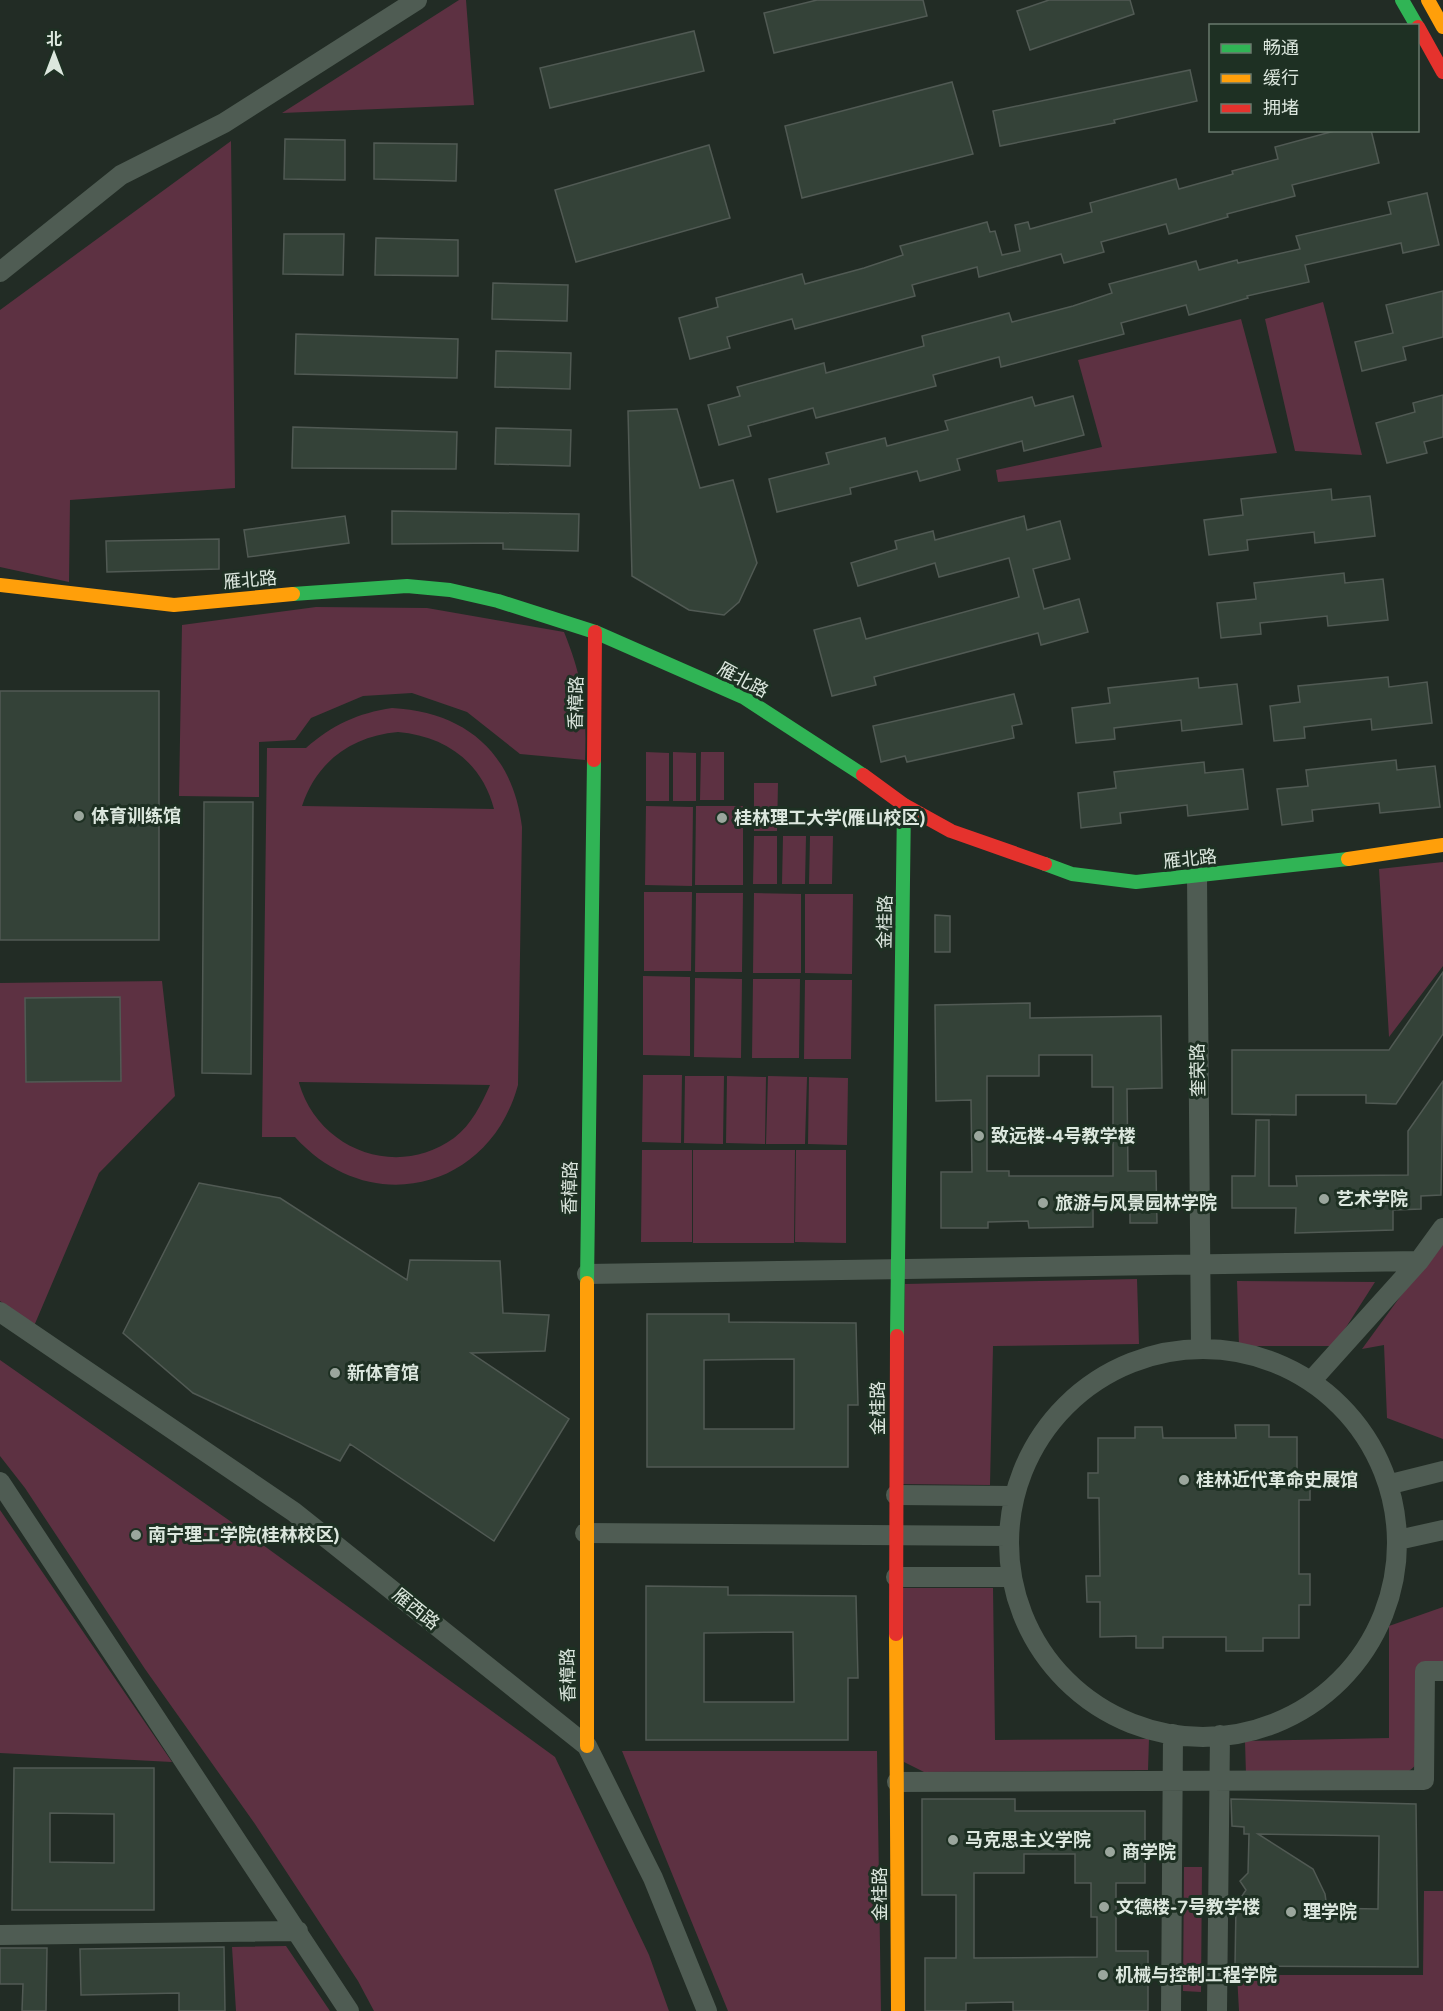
<svg xmlns="http://www.w3.org/2000/svg" width="1443" height="2011" font-family="'Varela Round','Noto Sans SC',sans-serif">
<style>
.green{fill:#5d3142;fill-rule:evenodd}
.building{fill:#344238;stroke:#515a54;stroke-width:1.5;fill-rule:evenodd}
.lines{fill:none;stroke-linecap:round;stroke-linejoin:round}
.street{stroke:#4f5c53;stroke-width:20}
.fast{stroke:#30b455;stroke-width:14}
.slow{stroke:#ff9f0a;stroke-width:14}
.jam{stroke:#e5322d;stroke-width:14}
.poi-dot{fill:#9ba69d;stroke:#1e3023;stroke-width:2}
.labels{text-anchor:middle;stroke-width:6;stroke-linejoin:round;paint-order:stroke}
.street-label{font-size:18px;fill:#dce7de;stroke:#1e3023}
.poi-label{font-size:18px;font-weight:bold;fill:#dce7de;stroke:#1e3023;text-anchor:start}
</style>
<rect width="100%" height="100%" fill="#222c25"/>
<path class="green" d="M459 0H466L474 105 282 113Z
M231 141 235 488 70 500 69 582 0 567V310Z
M1323 302 1362 455 1295 451 1265 319Z
M1241 319 1277 453 998 482 996 470 1102 447 1078 360Z
M316 607 427 608 564 632C583 679 587 709 585 760L520 754 467 712 412 693 363 696 311 718 295 740 259 742V797L179 796 182 625Z
M392 708C466 712 513 753 522 827L518 1085C489 1191 369 1219 295 1137H262L267 748H306C332 725 358 713 392 708ZM398 732C445 736 482 762 494 809L302 806C317 761 352 736 398 732ZM299 1083V1082L490 1085C481 1105 472 1124 454 1138 396 1180 318 1149 299 1083Z
M646 752 669 753V801H646Z
M673 752 696 753V801H673Z
M701 752H724V800H700Z
M754 783H778L777 831H754Z
M646 806 693 807 692 886 645 885Z
M696 806H743V885H695Z
M754 836H777V884H753Z
M783 836H806L805 884H782Z
M810 836H833L832 884H809Z
M1443 862V966L1389 1037 1379 869Z
M644 892H692L691 971H644Z
M696 893H743L742 972H695Z
M754 893 801 894V973H753Z
M805 894H853L852 974 805 973Z
M643 976 690 977V1056L643 1055Z
M695 978 742 979 741 1058 694 1057Z
M753 979H800L799 1058H752Z
M805 980H852L851 1059H804Z
M162 981 175 1096 99 1173 34 1326 0 1301V983Z
M643 1075H682L681 1143 642 1142Z
M685 1076H724L723 1144 684 1143Z
M727 1076 766 1077 765 1144 726 1143Z
M768 1076 807 1077 805 1144H766Z
M809 1077 848 1078 847 1145 808 1144Z
M642 1150H692V1242H641Z
M693 1150H795L794 1243H693Z
M796 1150H846V1243L795 1242Z
M1443 1238V1439L1387 1418 1384 1345 1362 1349Z
M1137 1279 1139 1344 993 1346 990 1485 901 1484 905 1284Z
M1237 1281 1375 1282 1334 1346H1239Z
M0 1360 230 1521 555 1757 649 1955 669 2011H374L358 1981 255 1824 145 1669 25 1488 0 1456Z
M0 1510 172 1762 0 1753Z
M902 1588H993L995 1740 1149 1739 1148 1770 924 1772 904 1762Z
M1443 1607V1665L1421 1666 1416 1765 1409 1771 1246 1775 1245 1741 1389 1738V1626Z
M622 1751H877L881 2011H728Z
M1184 1867H1202L1201 1992 1183 1991Z
M1424 1891H1443V2011H1239L1237 1975H1423Z
M286 1946 330 2011H236L232 1947Z"/>
<path class="building" d="M817 0H923L927 16 774 53 764 13Z
M1049 0H1130L1134 14 1030 50 1017 11Z
M694 31 704 71 550 108 540 68Z
M1190 70 1197 101 1114 120 1115 123 1000 146 993 111Z
M952 82 973 154 802 198 785 126Z
M1338 130H1371L1379 163 1292 185 1295 196 1227 214 1228 217 1169 234 1166 224 1101 242 1104 252 1064 263 1061 254 979 277 977 267 912 285 915 296 795 329 792 319 727 337 730 348 690 359 679 318 718 307 716 298 802 274 805 284 864 268 903 255 900 246 987 222 990 232 995 231 1002 255 1020 251 1015 225 1028 222 1030 229 1092 212 1090 203 1176 179 1179 189 1233 174 1232 171 1278 159 1275 147Z
M285 139 345 140V180L284 179Z
M374 143 457 144 456 181 374 179Z
M709 145 730 218 576 262 555 190Z
M1427 193 1439 245 1403 253 1401 243 1305 265 1309 282 1247 296 1248 298 1189 315 1186 305 1121 323 1124 334 1001 367 999 357 933 375 936 386 816 418 813 408 748 426 751 436 719 445 708 405 740 396 737 387 824 363 826 373 924 346 922 336 1009 313 1012 322 1073 306 1112 293 1109 284 1196 261 1199 270 1237 260 1238 263 1300 249 1296 236 1391 214 1388 202Z
M284 234H344L343 275 283 274Z
M376 238 458 240V276L375 275Z
M493 283 568 285 567 321 492 319Z
M1443 291V337L1403 347 1406 360 1362 371 1355 342 1393 333 1386 305Z
M296 334 458 339 457 378 295 374Z
M496 351 571 353 570 389 495 387Z
M1443 395V437L1424 442 1427 453 1387 463 1376 423 1415 412 1413 403Z
M1073 396 1084 435 1024 451 1022 441 957 459 960 470 920 481 917 471 850 488 851 494 777 512 769 479 829 464 826 453 885 438 887 446 948 430 945 421 1032 397 1035 406Z
M677 409 700 488 733 480 757 563 739 602 724 615 689 610 632 576 628 411Z
M293 427 457 432 456 469 292 468Z
M496 428 571 430 570 466 495 464Z
M1331 489 1332 500 1370 496 1375 536 1315 543 1314 532 1247 540 1248 550 1209 555 1204 520 1243 515 1241 499Z
M392 511 579 514 578 551 503 549V543L392 544Z
M345 516 349 543 248 557 244 530Z
M1024 516 1027 530 1060 521 1070 559 1033 569 1044 609 1079 599 1088 632 1041 645 1038 633 874 677 876 685 832 696 814 630 860 618 866 639 1019 597 1009 558 939 577 935 563 858 586 851 563 897 549 895 541 933 531 935 540Z
M219 539V569L107 572 106 541Z
M1344 573 1345 583 1383 579 1388 620 1328 626 1327 616 1260 623 1261 634 1221 638 1217 603 1256 599 1254 583Z
M1388 677 1389 687 1427 682 1432 723 1372 730 1371 719 1304 727 1305 738 1274 741 1270 706 1300 702 1298 686Z
M1198 678 1199 688 1237 684 1242 724 1182 731 1181 720 1114 728 1115 739 1076 743 1072 708 1110 703 1108 688Z
M0 691H159V940H0Z
M1014 694 1022 724 1012 726 1014 738 907 762 905 756 881 762 873 726Z
M1396 760 1397 770 1435 766 1440 807 1380 813 1379 803 1312 810 1313 821 1282 825 1277 789 1308 786 1306 770Z
M1204 762 1205 773 1243 769 1248 809 1188 816 1187 805 1120 813 1121 823 1081 828 1078 793 1116 788 1114 772Z
M204 802H253L251 1074 202 1073Z
M935 915 950 916V952H935Z
M1443 972V1034L1396 1104 1366 1103V1095H1296V1115L1232 1114V1050H1389Z
M120 997 121 1081 26 1082 25 998Z
M1030 1003V1018L1161 1016 1162 1088 1127 1089 1128 1171H1156L1157 1223H1130V1206H1093V1227L1029 1228 1028 1221 988 1222V1228H941V1172H972L971 1100 936 1101 935 1005ZM1039 1055H1092V1087H1113V1176H1009V1171H987V1076H1039Z
M1443 1081 1441 1195 1421 1196V1209L1393 1210V1230L1295 1233 1296 1208H1232V1176H1255L1256 1120H1269V1186H1297L1296 1176 1408 1175V1131Z
M199 1183 280 1198 407 1280 410 1260 500 1261 503 1313 549 1315 545 1351 471 1353 569 1419 494 1541 350 1444 340 1461 193 1393 123 1333Z
M647 1314H729V1322L856 1323 858 1405H848V1467H647ZM794 1359V1429H704V1360Z
M1235 1425H1269V1437H1297V1472H1310V1500H1299V1574H1310V1605H1299V1638H1263V1651H1226V1637H1163V1648H1136V1636L1100 1637V1602H1087L1086 1576H1100L1099 1498H1088V1473H1098V1438H1135V1427H1162L1163 1438H1236Z
M646 1586 728 1587V1595L856 1596 858 1678H848V1740H646ZM793 1632 794 1702H704V1633Z
M14 1768H154V1910H12ZM50 1813 114 1814V1863L50 1862Z
M922 1799H1015V1811H1145V1883H1116V1951H1148V2011H1013V2002L966 2003V2011H925V1958H956V1895H922ZM1024 1854H1075V1883H1091V1917H1097V1957L974 1958V1873H1024Z
M1231 1799 1416 1804 1418 1967 1235 1966 1236 1905 1246 1890 1240 1881 1248 1873 1249 1834H1244V1827L1232 1826ZM1258 1834 1379 1836 1378 1909 1327 1908 1325 1894 1313 1869Z
M224 1947 225 2011H179V1993L81 1995 80 1949Z
M0 1948H47L46 2011H22L23 1984H0Z"/>
<g class="lines">
<path class="street" d="M0 272 121 175 224 123 417 0
M1197 876 1201 1348
M587 1274 1419 1261
M0 1312 294 1512 587 1746 653 1878 707 2011
M1009 1543a194 194 0 1 1 388 0a194 194 0 1 1-388 0Z
M1312 1380 1419 1261 1443 1228
M0 1482 349 2011
M1391 1484 1443 1471
M896 1495 1012 1496
M585 1533 1008 1536
M1398 1540 1443 1530
M896 1577H1010
M897 1782 1424 1780 1425 1671H1443
M0 1935 298 1931
M1171 2011 1173 1734
M1217 2011 1220 1735"/>
<path class="fast" d="M1402 0 1417 26
M293 594 407 586 450 590 498 601 595 632 743 697 863 775
M1045 864 1072 874 1136 882 1348 859
M587 1283 594 760
M897 1336 904 805"/>
<path class="slow" d="M1428 0 1443 27
M0 585 174 605 293 594
M1348 859 1443 845
M896 1634 898 2011
M587 1746V1283"/>
<path class="jam" d="M1418 27 1443 72
M594 760 595 632
M863 775 904 805 951 831 1045 864
M896 1634 897 1336"/>
</g>
<g class="poi-dot">
<circle cx="79" cy="816" r="6"/>
<circle cx="722" cy="818" r="6"/>
<circle cx="979" cy="1136" r="6"/>
<circle cx="1324" cy="1199" r="6"/>
<circle cx="1043" cy="1203" r="6"/>
<circle cx="335" cy="1373" r="6"/>
<circle cx="1184" cy="1480" r="6"/>
<circle cx="136" cy="1535" r="6"/>
<circle cx="953" cy="1840" r="6"/>
<circle cx="1110" cy="1852" r="6"/>
<circle cx="1104" cy="1907" r="6"/>
<circle cx="1291" cy="1912" r="6"/>
<circle cx="1103" cy="1975" r="6"/>
</g>
<g class="labels">
<g class="street-label">
<text transform="translate(250 580) rotate(-5)" y="6">雁北路</text>
<text transform="translate(743 680) rotate(28)" y="6">雁北路</text>
<text transform="translate(576 703) rotate(-89)" y="6">香樟路</text>
<text transform="translate(1190 859) rotate(-6)" y="6">雁北路</text>
<text transform="translate(885 922) rotate(-89)" y="6">金桂路</text>
<text transform="translate(1198 1070) rotate(-91)" y="6">奎荣路</text>
<text transform="translate(570 1188) rotate(-89)" y="6">香樟路</text>
<text transform="translate(878 1408) rotate(-90)" y="6">金桂路</text>
<text transform="translate(416 1609) rotate(39)" y="6">雁西路</text>
<text transform="translate(568 1675) rotate(-91)" y="6">香樟路</text>
<text transform="translate(880 1894) rotate(-90)" y="6">金桂路</text>
</g>
<g class="poi-label">
<text x="91" y="822">体育训练馆</text>
<text x="734" y="824">桂林理工大学(雁山校区)</text>
<text x="991" y="1142">致远楼-4号教学楼</text>
<text x="1336" y="1205">艺术学院</text>
<text x="1055" y="1209">旅游与风景园林学院</text>
<text x="347" y="1379">新体育馆</text>
<text x="1196" y="1486">桂林近代革命史展馆</text>
<text x="148" y="1541">南宁理工学院(桂林校区)</text>
<text x="965" y="1846">马克思主义学院</text>
<text x="1122" y="1858">商学院</text>
<text x="1116" y="1913">文德楼-7号教学楼</text>
<text x="1303" y="1918">理学院</text>
<text x="1115" y="1981">机械与控制工程学院</text>
</g>
</g>
<rect x="1209" y="24" width="210" height="108" fill="#1e3023" stroke="#6a796e" stroke-width="1.5"/>
<rect x="1221" y="44" width="30" height="9" fill="#30b455" stroke="#6a796e" stroke-width="1.5"/>
<text x="1263" y="54" font-size="18" fill="#dce7de">畅通</text>
<rect x="1221" y="74" width="30" height="9" fill="#ff9f0a" stroke="#6a796e" stroke-width="1.5"/>
<text x="1263" y="84" font-size="18" fill="#dce7de">缓行</text>
<rect x="1221" y="104" width="30" height="9" fill="#e5322d" stroke="#6a796e" stroke-width="1.5"/>
<text x="1263" y="114" font-size="18" fill="#dce7de">拥堵</text>
<g transform="translate(54 54)" stroke="#1e3023" stroke-width="4.5" paint-order="stroke">
<path d="M0-4.5L10 22L0 15L-10 22Z" fill="#dce7de"/>
<text y="-9" font-size="16" font-weight="bold" text-anchor="middle" fill="#dce7de">北</text>
</g>
</svg>
